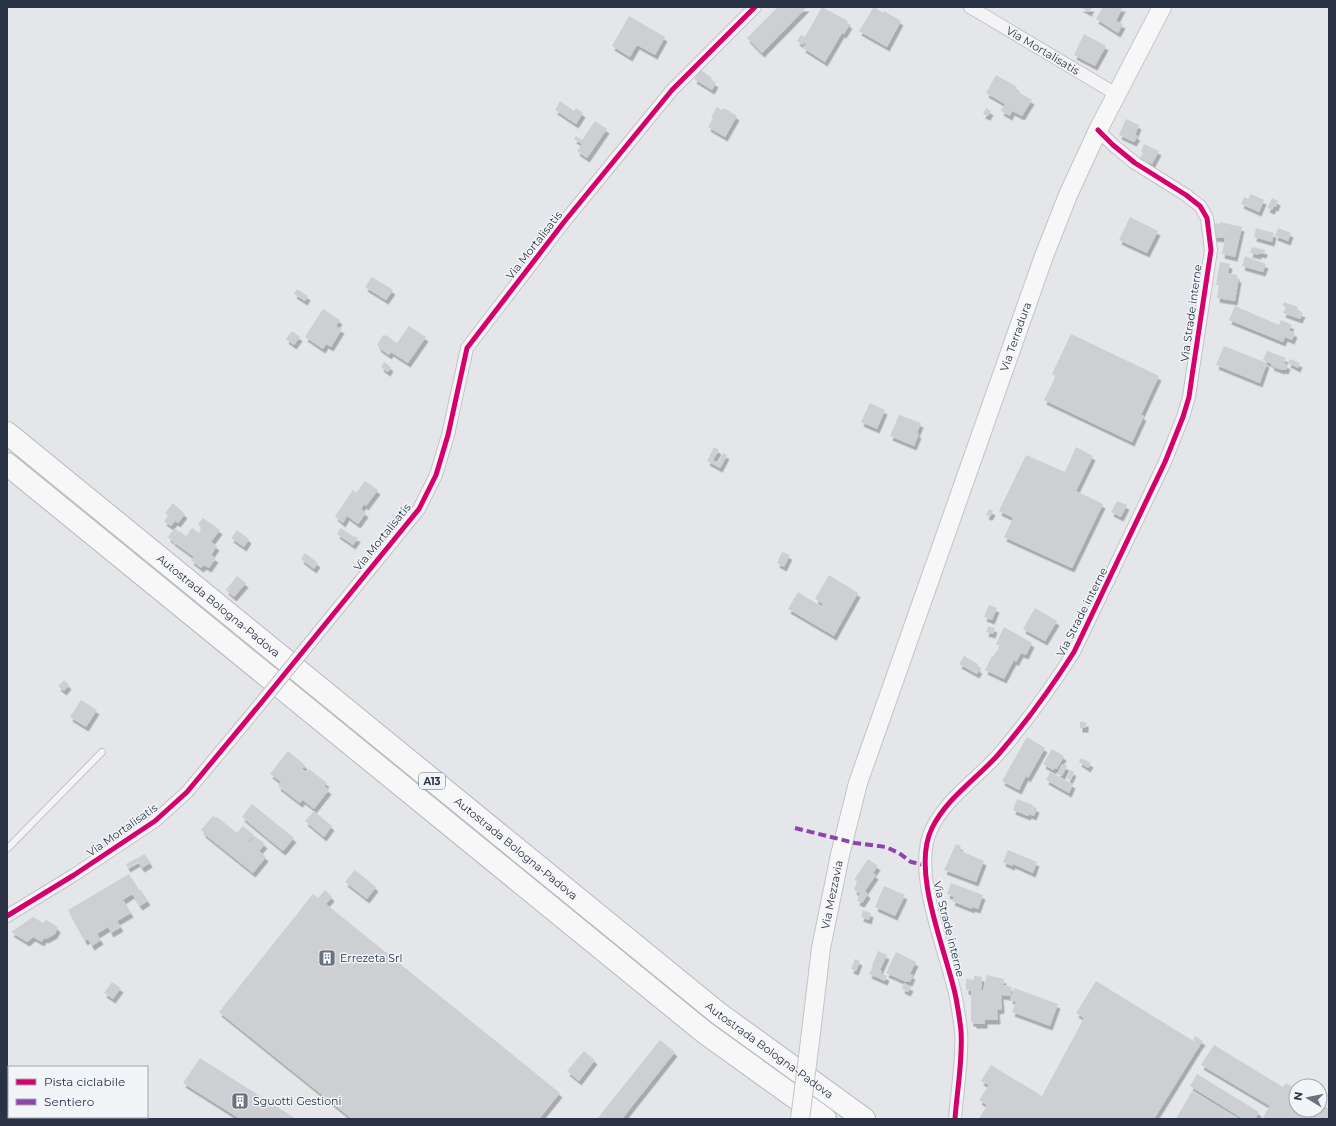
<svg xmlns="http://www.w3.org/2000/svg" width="1336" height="1126" font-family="Montserrat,sans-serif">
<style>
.building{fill:#cdcfd2;filter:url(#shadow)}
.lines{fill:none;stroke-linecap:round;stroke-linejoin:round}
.lane-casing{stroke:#c2c4c7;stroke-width:8}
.street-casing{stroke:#c2c4c7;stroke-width:14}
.secondary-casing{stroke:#c2c4c7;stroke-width:20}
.highway-casing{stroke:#b6b9be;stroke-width:24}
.lane{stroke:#f4f4f6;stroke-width:6}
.street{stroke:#f4f4f6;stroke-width:12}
.secondary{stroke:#f7f7f8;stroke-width:18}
.highway{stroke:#f7f7f8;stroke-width:22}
.street-bridge-casing{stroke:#c2c4c7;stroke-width:14;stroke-linecap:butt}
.secondary-bridge-casing{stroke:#c2c4c7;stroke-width:20;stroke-linecap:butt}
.street-bridge{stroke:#f4f4f6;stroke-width:12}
.secondary-bridge{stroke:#f7f7f8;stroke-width:18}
.quiet{stroke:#8e44ad;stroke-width:4;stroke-dasharray:8 4;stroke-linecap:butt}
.cycleway-casing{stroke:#f2f5f8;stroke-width:8}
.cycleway{stroke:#d6006c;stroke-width:5}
.labels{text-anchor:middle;stroke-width:3;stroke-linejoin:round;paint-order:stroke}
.shield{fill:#f2f5f8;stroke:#656d7b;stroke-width:1}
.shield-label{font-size:10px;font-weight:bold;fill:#293345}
.street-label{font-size:11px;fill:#293345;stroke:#f2f5f8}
.poi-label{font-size:11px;fill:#293345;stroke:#f2f5f8;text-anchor:start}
</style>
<defs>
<filter id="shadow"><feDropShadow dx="2.5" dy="4.5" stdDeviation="0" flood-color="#0004"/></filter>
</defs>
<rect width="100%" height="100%" fill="#e4e6e9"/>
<path class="building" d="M778 7H807L762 53 747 38Z
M822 7 848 21 847 23 850 24 844 34 842 33 825 62 803 48 806 43 804 42 803 45 797 41 801 35 805 37Z
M874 7 883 13 884 11 901 21 887 47 859 31Z
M1080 7H1092L1089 12Z
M1103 7H1123L1116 21 1123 24 1118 33 1096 19Z
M629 16 665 37 655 55 637 45 630 57 612 46Z
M1084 34 1106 46 1095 66 1074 55Z
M701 70 712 78 711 80 716 83 712 90 694 79Z
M996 75 1017 87 1015 90 1032 100 1022 116 1012 111 1010 116 1001 111 1005 104 986 93Z
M560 101 574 111 576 108 583 113 576 124 555 110Z
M717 107 722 110 724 108 737 116 725 137 708 127 713 118 711 117Z
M986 108 991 111 988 116 983 114Z
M1126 119 1139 125 1135 135 1138 136 1134 142 1119 135Z
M595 121 607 129 587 158 577 151 582 144 574 139 576 136 582 140Z
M1144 144 1159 151 1152 164 1140 159 1143 153 1141 152Z
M1251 194 1264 200 1259 212 1241 204 1244 197 1248 199Z
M1272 198 1278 201 1276 207 1274 206 1272 210 1267 208Z
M1130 217 1158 231 1147 253 1119 240Z
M1220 222 1242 227 1235 257 1222 254 1225 238 1213 237V223L1220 224Z
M1256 228 1274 233 1272 242 1254 237Z
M1278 228 1291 233 1288 241 1275 236Z
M1252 247 1265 250 1264 254 1259 253V255L1250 253Z
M1245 256 1266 264 1263 272 1242 266Z
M1220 262 1230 264 1228 273 1237 275V278H1239L1235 301 1217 298 1219 285H1216Z
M372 277 393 290 386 300 365 287Z
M297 289 308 296 305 301 294 294Z
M1284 302 1298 307 1297 311 1303 313 1300 319 1283 313 1286 307 1283 306Z
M1235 306 1279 325 1281 320 1292 325 1289 330 1295 333 1292 340 1285 337 1283 342 1229 320Z
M323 309 340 320 336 326 342 329 331 347 326 344 323 349 305 337Z
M409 326 426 337 408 363 391 352 389 355 378 347 379 346 377 345 383 335 385 336 386 335 397 343Z
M292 331 300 337 294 345 286 339Z
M1071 334 1159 376 1141 415 1144 416 1132 442 1044 400 1056 376 1052 374Z
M1224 346 1267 363 1260 383 1216 365Z
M1267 351 1286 358 1284 363 1288 365 1286 370 1283 369 1282 370 1271 366 1272 364 1263 360Z
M1290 359 1300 363 1298 368 1288 363Z
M384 362 391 367 388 372 381 367Z
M870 403 885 410 877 429 861 422Z
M899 415 921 423 917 433 919 434 914 446 890 436Z
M714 447 719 450 713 460 718 463 723 453 727 455 720 468 707 461Z
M1076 447 1093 456 1076 491 1103 504 1072 568 1004 537 1013 518 999 511 1026 455 1065 472Z
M365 481 378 490 366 506 364 504 361 509 366 513 358 524 347 516 343 523 335 516 353 490 356 493Z
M1117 501 1127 505 1121 517 1111 512Z
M173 503 185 514 178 523 175 521 171 526 164 521 168 516 165 513Z
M989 509 993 511 990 516 986 515Z
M203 518 220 530 211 542 217 546 211 555 216 558 209 568 204 565 201 568 191 560 194 557 172 541 179 531 186 536 192 528 199 533 202 528 198 524Z
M175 528 178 531 171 540 168 537Z
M341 528 354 537 355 536 358 538 353 545 337 534Z
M237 530 249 539 244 547 231 538Z
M782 552 790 555 784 567 777 563Z
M305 553 318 563 314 569 301 559Z
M829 575 858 593 834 636 788 609 798 592 822 607 823 604 815 599Z
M237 576 246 583 234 597 226 590Z
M989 605 997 608 992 620 984 617Z
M1035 608 1057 621 1045 641 1023 629Z
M988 626 995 628 993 634 986 632Z
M1004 627 1032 643 1026 655 1021 653 1016 662 1014 660 1004 679 985 670 992 656 993 657 997 650 998 651 1000 646 996 644Z
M964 656 978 664 977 668 980 669 977 674 959 664Z
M64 680 69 685 64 691 58 686Z
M81 700 97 710 86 727 70 717Z
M1080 722H1086V728H1080Z
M1027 737 1045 748 1028 778 1026 776 1019 790 1002 781Z
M1052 749 1064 756 1057 769 1055 768 1053 770 1043 764Z
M288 751 305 765 302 769 307 772 309 769 327 783 324 786 329 790 314 809 303 800 300 803 278 786 281 782 270 774Z
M1081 758 1091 763 1088 768 1079 762Z
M1062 764 1067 766 1062 776 1057 774Z
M1071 770 1074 772 1070 780 1067 778Z
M1050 772 1073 784 1069 793 1046 780Z
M1017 799 1033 805 1032 806 1037 808 1034 816 1029 814 1028 816 1013 810Z
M252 804 294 838 283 851 242 817Z
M314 811 332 826 324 837 305 821Z
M213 816 216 818 217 817 237 833 243 826 254 835 248 842 249 843 255 836 265 844 259 851 266 857 253 873 203 833 204 832 201 830Z
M956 844 961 846 959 850 984 861 976 882 944 870Z
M1008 850 1037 862 1033 873 1013 864 1012 866 1003 862Z
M145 854 150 863 142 868 138 862 128 868 126 864Z
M868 859 878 866 873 873 876 875 865 891 868 894 862 903 857 901 860 893 854 890 857 881 854 880Z
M355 870 376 887 367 899 345 882Z
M129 874 139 890 140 889 148 901 140 906 132 894 123 900 131 913 117 921 121 927 111 933 108 927 97 934 101 940 92 946 88 939 85 941 68 910Z
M951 883 983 895 978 909 972 907V909L952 901 954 897 947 894Z
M884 886 905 895 895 916 875 907Z
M325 890 332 897 326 904 560 1093 539 1119H352L219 1012 313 894 318 898Z
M863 910 871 913 869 920 861 917Z
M33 917 43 923 46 920 55 925 58 928 55 934 46 939 44 938 42 942 33 937 27 942 11 932Z
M878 951 887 955 880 970 882 971 881 974 887 976 885 981 869 974 873 966H872Z
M896 952 916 962 910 974 913 975 910 982 907 981 906 982 886 973Z
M855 959 860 961 856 971 851 969Z
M987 975 1004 979 1003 985 1012 987 1010 996 1001 995 1002 1009 997 1010 998 1020H985V1024H974V1022H971V991L966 990V979L974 980V976L982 977 981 990 983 991Z
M1096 981 1200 1045 1154 1119H979L987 1105 979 1100 989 1085 981 1081 991 1065 1042 1096 1084 1018 1076 1013Z
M112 982 121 988 113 999 104 993Z
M904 983 911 987 908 992 902 989Z
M1014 988 1058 1004 1050 1026 1012 1012 1016 1002 1010 999Z
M1195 1036 1203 1041 1200 1045 1193 1040Z
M660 1040 675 1052 622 1119H597Z
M1214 1045 1283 1087 1286 1083 1296 1089V1110H1320V1103L1329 1109V1119H1262L1270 1106 1201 1065Z
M584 1051 595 1060 579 1081 567 1071Z
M200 1058 296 1119H240L183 1083Z
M1197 1074 1259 1112 1255 1119H1243L1190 1086Z
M1192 1091 1240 1119H1176Z"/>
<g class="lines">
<g class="lane-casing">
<path id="lane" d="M7 849 102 752"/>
</g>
<g class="street-casing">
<g id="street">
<path id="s1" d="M970 7 1116 94"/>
<path d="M318 633 419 509 436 475 448 435 467 348 564 222 672 90 755 7"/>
<path d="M7 916 74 875 155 821 187 792 261 703"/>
<path d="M955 1119C957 1090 963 1060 961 1031 960 1021 958 1009 956 998 947 952 910 872 932 828 947 798 975 780 997 756 1025 724 1051 688 1074 652L1165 462 1183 417 1189 397 1192 376 1211 250 1207 218 1200 206 1186 195 1135 163 1113 145 1098 130"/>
</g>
</g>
<g class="secondary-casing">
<g id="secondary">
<path id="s2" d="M810 1041 821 948 840 855 858 783 1044 256 1068 195 1098 130 1162 7"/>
</g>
</g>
<g class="highway-casing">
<g id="highway">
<path id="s3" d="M7 433 718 1013 864 1119"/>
<path d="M7 464 704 1032 825 1119"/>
</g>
</g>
<use href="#lane" class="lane"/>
<use href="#street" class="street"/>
<use href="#secondary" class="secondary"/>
<use href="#highway" class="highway"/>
<g class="street-bridge-casing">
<path id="street-bridge" d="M261 703 318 633"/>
</g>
<g class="secondary-bridge-casing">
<path id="secondary-bridge" d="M800 1119 810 1041"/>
</g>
<use href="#street-bridge" class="street-bridge"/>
<use href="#secondary-bridge" class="secondary-bridge"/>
<path class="quiet" d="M795 828 855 843 886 847 899 853 911 862 925 865"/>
<g class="cycleway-casing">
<path id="cycleway" d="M7 916 74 875 155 821 187 792 261 703 419 509 436 475 448 435 467 348 564 222 672 90 755 7
M955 1119C957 1090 963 1060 961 1031 960 1021 958 1009 956 998 947 952 910 872 932 828 947 798 975 780 997 756 1025 724 1051 688 1074 652L1165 462 1183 417 1189 397 1192 376 1211 250 1207 218 1200 206 1186 195 1135 163 1113 145 1098 130"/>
</g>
<use href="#cycleway" class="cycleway"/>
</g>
<defs>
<g id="building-square" transform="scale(0.9)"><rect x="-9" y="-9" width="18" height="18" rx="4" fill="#6a727e" stroke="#f2f5f8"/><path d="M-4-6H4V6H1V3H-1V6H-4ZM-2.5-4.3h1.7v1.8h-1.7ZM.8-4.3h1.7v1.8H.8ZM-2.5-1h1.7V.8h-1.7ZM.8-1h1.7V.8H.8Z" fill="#fff"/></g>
</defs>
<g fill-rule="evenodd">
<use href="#building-square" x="327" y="958"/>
<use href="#building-square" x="240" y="1101"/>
</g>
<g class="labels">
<rect class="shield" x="419" y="773" width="26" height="16" rx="3"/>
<g class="shield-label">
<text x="432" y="785">A13</text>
</g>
<g class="street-label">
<text dy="4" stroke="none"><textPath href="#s1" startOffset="85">Via Mortalisatis</textPath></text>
<text transform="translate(534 245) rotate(-52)" y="4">Via Mortalisatis</text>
<text transform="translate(1191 313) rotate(-82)" y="4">Via Strade interne</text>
<text dy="4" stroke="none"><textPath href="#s2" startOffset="736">Via Terradura</textPath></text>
<text transform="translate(382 537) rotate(-51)" y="4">Via Mortalisatis</text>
<text dy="4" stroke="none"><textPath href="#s3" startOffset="273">Autostrada Bologna-Padova</textPath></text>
<text transform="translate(1082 612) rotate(-63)" y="4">Via Strade interne</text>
<text transform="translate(122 830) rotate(-35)" y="4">Via Mortalisatis</text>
<text dy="4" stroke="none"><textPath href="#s3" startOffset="657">Autostrada Bologna-Padova</textPath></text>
<text dy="4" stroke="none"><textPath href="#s2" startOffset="148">Via Mezzavia</textPath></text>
<text transform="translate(949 929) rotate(76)" y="4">Via Strade interne</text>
<text dy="4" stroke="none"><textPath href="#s3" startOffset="981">Autostrada Bologna-Padova</textPath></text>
</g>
<g class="poi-label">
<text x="340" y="962">Errezeta Srl</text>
<text x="253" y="1105">Sguotti Gestioni</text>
</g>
</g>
<rect width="1336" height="1126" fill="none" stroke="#293345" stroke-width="16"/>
<rect x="8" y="1066" width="140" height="52" fill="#f2f5f8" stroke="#a2a7b0"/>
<rect x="16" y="1079" width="20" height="6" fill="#d6006c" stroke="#a2a7b0"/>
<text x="44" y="1086" font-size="12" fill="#293345">Pista ciclabile</text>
<rect x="16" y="1099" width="20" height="6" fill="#8e44ad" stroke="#a2a7b0"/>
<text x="44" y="1106" font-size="12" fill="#293345">Sentiero</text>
<g transform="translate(1308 1098) rotate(280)"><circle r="19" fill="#f2f5f8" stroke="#a2a7b0"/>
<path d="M0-3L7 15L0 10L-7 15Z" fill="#6a727e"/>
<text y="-6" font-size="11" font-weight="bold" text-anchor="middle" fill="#293345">N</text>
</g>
</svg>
